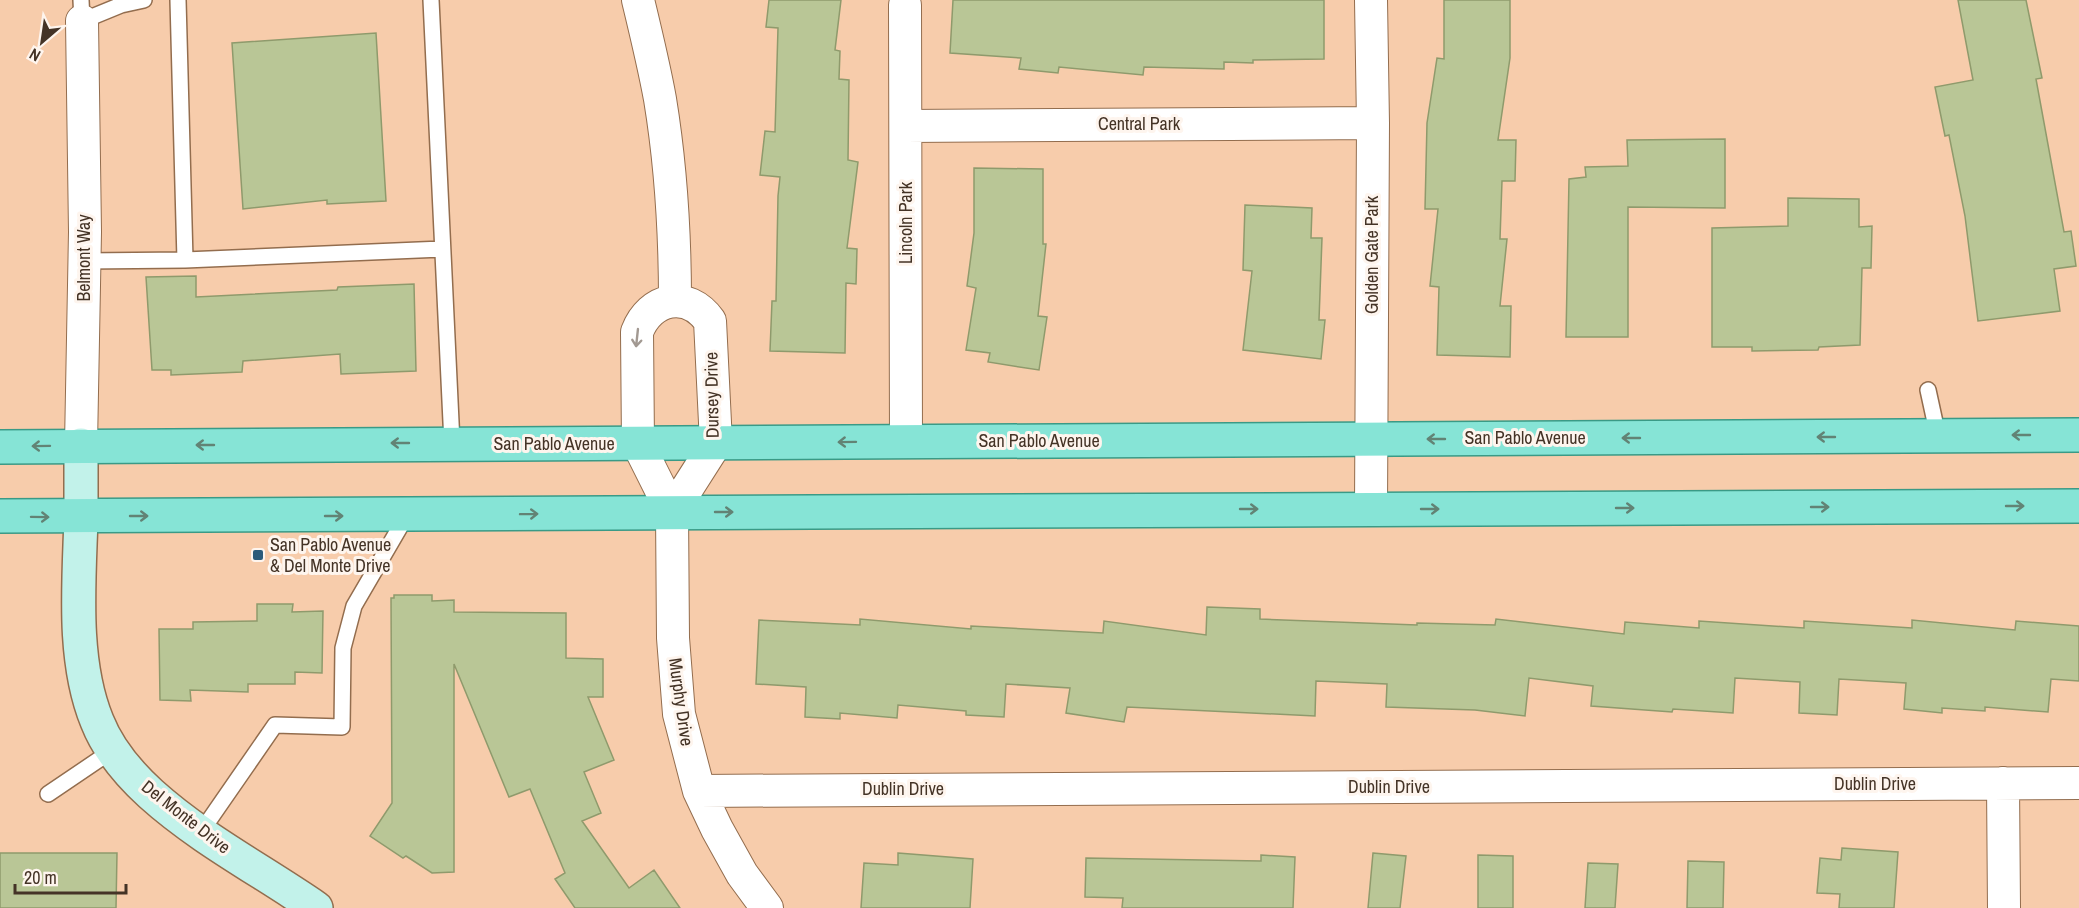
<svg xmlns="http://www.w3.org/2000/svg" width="2079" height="908" font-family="'Archivo Narrow',sans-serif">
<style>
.building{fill:#b9c696;stroke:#8f9a6c;stroke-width:1.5}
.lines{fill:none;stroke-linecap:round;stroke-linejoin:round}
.lane-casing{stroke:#936d4e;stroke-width:18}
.street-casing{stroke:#936d4e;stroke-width:34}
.secondary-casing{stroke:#936d4e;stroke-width:36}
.primary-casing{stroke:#3a9a86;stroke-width:36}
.lane{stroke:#fff;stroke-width:15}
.street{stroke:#fff;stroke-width:32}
.secondary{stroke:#c2f2ea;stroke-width:33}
.primary{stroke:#86e4d6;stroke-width:33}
.oneway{stroke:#a29992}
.oneway2{stroke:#628375}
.poi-dot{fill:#2c5b7a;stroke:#fef5ee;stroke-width:2}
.labels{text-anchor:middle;stroke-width:6;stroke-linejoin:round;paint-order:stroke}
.street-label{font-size:18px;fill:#443326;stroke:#fef5ee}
.poi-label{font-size:18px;fill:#443326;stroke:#fef5ee;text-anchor:start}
</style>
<rect width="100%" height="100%" fill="#f7ccab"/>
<path class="building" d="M769 0H841L835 50 840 51 839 79 849 80 848 160 858 162 847 248 857 249 856 284 846 283 845 353 770 351 772 301H776L778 196 780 177 760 175 765 131 775 132 778 28 766 27Z
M953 0H1324V59L1253 60V63L1224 62V69L1144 67 1143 75 1059 67 1058 73 1019 69 1021 58 950 53Z
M1444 0H1510V58L1498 140H1516L1515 181H1502L1500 239H1507L1500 306H1511L1510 357 1437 355 1439 287 1430 286 1438 209H1425L1427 123 1437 58 1444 59Z
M1958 0H2026L2042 78 2036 79 2064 232 2071 231 2076 266 2054 269 2060 311 1978 321 1965 216 1949 135 1945 136 1935 87 1973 80Z
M376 33 386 201 327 204V200L243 209 232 43Z
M1725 139V208L1628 207V337H1566L1569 179 1586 177 1585 167 1628 166 1627 140Z
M974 168 1043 169V244H1046L1038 316 1047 317 1039 370 988 362 990 353 966 350 976 288 967 286 974 233Z
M1788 198 1859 199V227L1872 226 1871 268H1862L1860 345 1819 347 1818 350 1752 351V347H1712V228L1788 226Z
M1245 205 1312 208 1311 238H1322L1319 320H1325L1321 359 1243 350 1252 271 1243 270Z
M196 276V297L337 290 338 287 414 284 416 371 341 374 340 354 243 361 242 372 171 375V370H152L146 277Z
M394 595H432V601L454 600V612L566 613V658L603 659V697H588L614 760 584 772 601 813 582 821 629 888 654 870 680 908H575L555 879 565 873 530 789 509 797 454 664V872L432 873 406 856 403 858 370 836 392 803 391 598H394Z
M257 604H293L292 612 323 611 322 673 295 672V684H248V692L190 690 191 701 160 700 159 629H193V622L257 621Z
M1207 607 1260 609V619L1417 625V623L1495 625 1496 619 1624 634 1625 622 1699 628V621L1804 628V621L1912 628V620L2015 630 2016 621 2079 626V681L2051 679 2048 712 1985 707V711L1942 708V713L1904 709 1906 683 1839 679 1837 715 1799 713 1800 682 1735 678 1733 713 1673 709 1672 712 1591 706 1593 686 1529 678 1525 716 1475 710 1386 707 1387 684 1316 681 1315 716 1127 707 1124 722 1066 713 1070 688 1006 684 1004 717 966 715V711L898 705 897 718 840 713V719L805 717 806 687 756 684 759 620 860 625V619L971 629V626L1103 633 1104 621 1206 635Z
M1842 848 1898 852 1894 908H1839L1840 894 1817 893 1820 858 1841 860Z
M0 853H117L116 908H0Z
M898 853 973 859 970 908H861L864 863 898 865Z
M1373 853 1406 856 1400 908H1368Z
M1261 855 1295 857 1293 908H1122L1123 898 1085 897 1086 858 1261 861Z
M1478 855 1513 856V908H1478Z
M1688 861 1724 862 1723 908H1687Z
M1588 863 1618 864 1615 908H1585Z"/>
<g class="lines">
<g class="lane-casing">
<path id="lane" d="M81 0 82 21 121 5 144 0
M178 0 185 260 442 249
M431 0 452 443
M85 261 185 260
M1928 390 1938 436
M48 794 113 750
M201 832 275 725 342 727 343 648 354 606 407 515"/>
</g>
<g class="street-casing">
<path id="street" d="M638 0C646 33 654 66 660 99 671 166 675 234 675 301
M1371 0 1373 123 1371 509
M905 5 906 441
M906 126 1373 123
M81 445 85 232 82 21
M672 512 716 443 710 321C687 289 650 298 637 332L638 444 672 512 673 638 679 714 699 791 717 829 742 874 767 908
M2003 783 2004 908
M699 791 2079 783"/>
</g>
<g class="secondary-casing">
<path id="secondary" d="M81 445C81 469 81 494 81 518 79 583 72 660 97 721 108 749 129 774 151 794 201 839 261 870 316 908"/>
</g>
<g class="primary-casing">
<path id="primary" d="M0 447 2079 435
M0 516 2079 506"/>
</g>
<use href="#lane" class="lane"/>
<use href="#street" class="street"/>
<use href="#secondary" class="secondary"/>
<use href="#primary" class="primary"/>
</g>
<defs><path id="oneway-shaft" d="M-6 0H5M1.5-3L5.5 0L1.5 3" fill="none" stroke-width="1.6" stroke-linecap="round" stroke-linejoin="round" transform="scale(1.5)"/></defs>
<use class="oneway" href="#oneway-shaft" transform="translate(637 338) rotate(96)"/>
<g class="oneway2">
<use href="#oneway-shaft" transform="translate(2021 435) rotate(180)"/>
<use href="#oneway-shaft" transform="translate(1826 437) rotate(180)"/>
<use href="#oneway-shaft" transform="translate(1631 438) rotate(180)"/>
<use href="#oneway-shaft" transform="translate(1436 439) rotate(180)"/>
<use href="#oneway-shaft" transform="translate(847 442) rotate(179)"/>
<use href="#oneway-shaft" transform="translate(400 443) rotate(180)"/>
<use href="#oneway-shaft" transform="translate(205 445) rotate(180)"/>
<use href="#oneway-shaft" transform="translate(41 446) rotate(179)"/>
<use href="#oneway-shaft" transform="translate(2015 506)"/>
<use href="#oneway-shaft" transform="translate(1820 507)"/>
<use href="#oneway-shaft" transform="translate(1625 508)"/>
<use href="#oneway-shaft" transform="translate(1249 509)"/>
<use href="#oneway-shaft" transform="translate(1430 509)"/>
<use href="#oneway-shaft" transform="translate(724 512)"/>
<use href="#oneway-shaft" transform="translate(529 514) rotate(-1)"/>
<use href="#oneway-shaft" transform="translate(139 516)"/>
<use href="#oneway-shaft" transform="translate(334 516)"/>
<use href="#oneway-shaft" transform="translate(40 517) rotate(1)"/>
</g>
<rect class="poi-dot" x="252" y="549" width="12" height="12" rx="3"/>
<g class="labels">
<g class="street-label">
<text x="1139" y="130">Central Park</text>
<text transform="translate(906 223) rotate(-90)" y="6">Lincoln Park</text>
<text transform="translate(1372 255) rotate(-90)" y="6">Golden Gate Park</text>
<text transform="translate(84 258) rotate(-90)" y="6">Belmont Way</text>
<text transform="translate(712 395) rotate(-91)" y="6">Dursey Drive</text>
<text x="1525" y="444">San Pablo Avenue</text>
<text x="1039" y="447">San Pablo Avenue</text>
<text x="554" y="450">San Pablo Avenue</text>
<text transform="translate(681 702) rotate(82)" y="6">Murphy Drive</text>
<text x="1875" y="790">Dublin Drive</text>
<text x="1389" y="793">Dublin Drive</text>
<text x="903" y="795">Dublin Drive</text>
<text transform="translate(186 817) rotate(38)" y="6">Del Monte Drive</text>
</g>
<g class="poi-label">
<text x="270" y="551">San Pablo Avenue<tspan x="270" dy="21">&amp; Del Monte Drive</tspan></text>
</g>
</g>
<g transform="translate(42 42) rotate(209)" stroke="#fef5ee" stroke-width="4.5" paint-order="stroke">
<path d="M0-4.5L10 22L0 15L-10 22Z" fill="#443326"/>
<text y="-9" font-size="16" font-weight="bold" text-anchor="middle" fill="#443326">N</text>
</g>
<path d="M15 884v9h111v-9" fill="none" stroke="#443326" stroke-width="3"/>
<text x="24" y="884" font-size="18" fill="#443326" stroke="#fef5ee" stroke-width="4.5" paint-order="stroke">20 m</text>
</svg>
